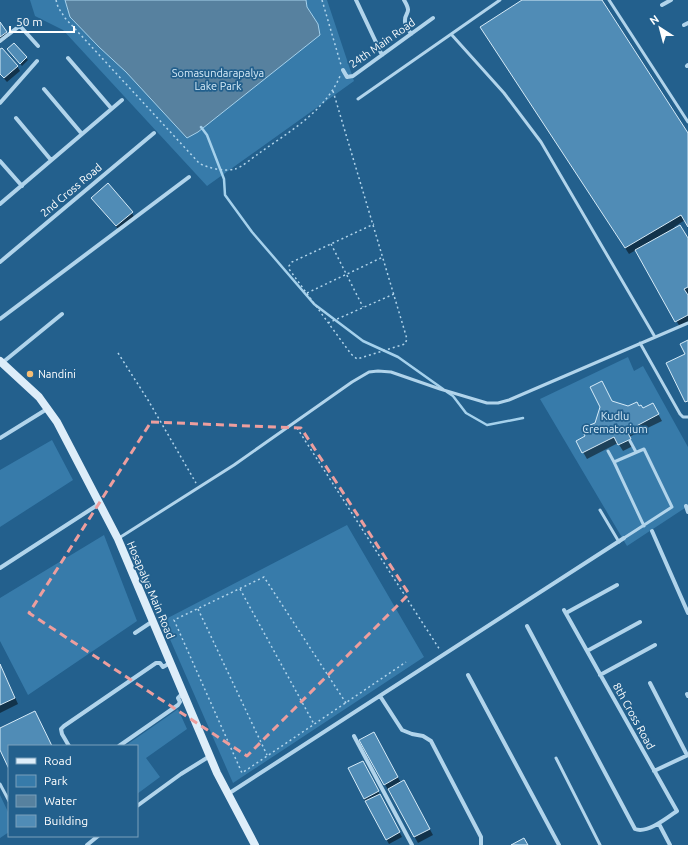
<svg xmlns="http://www.w3.org/2000/svg" width="688" height="845" font-family="Ubuntu,sans-serif">
<style>
.green{fill:#377baa}
.water{fill:#57819f;stroke:#a5d1ec}
.shadow{fill:#0007}
.lines{fill:none;stroke-linecap:round;stroke-linejoin:round}
.stream{stroke:#a5d1ec;stroke-width:2.5}
.building{fill:#508cb6;stroke:#d6ebf8}
.path{stroke:#b1d4eb;stroke-width:1.5;stroke-dasharray:2 3;stroke-linecap:butt}
.lane{stroke:#b1d4eb;stroke-width:3}
.street{stroke:#b1d4eb;stroke-width:4}
.secondary{stroke:#ddedf9;stroke-width:8}
.marked{fill:none;stroke:#ed9e9e;stroke-width:3;stroke-dasharray:8 5;stroke-linejoin:round}
.poi-dot{fill:#f7be74;stroke:#23608d;stroke-width:1.5}
.labels{text-anchor:middle;stroke-width:3.5;stroke-linejoin:round;paint-order:stroke}
.street-label{font-size:11px;fill:#fff;stroke:#23608d}
.park-label{font-size:11px;fill:#d6ebf8;stroke:#23608d}
.poi-label{font-size:11px;fill:#fff;stroke:#23608d;text-anchor:start}
</style>
<rect width="100%" height="100%" fill="#23608d"/>
<path class="green" d="M30 0H327L354 81 207 186 63 30 35 16Z
M628 357 634 371 643 366 688 447V506L627 546 540 399Z
M52 440 73 480 0 527V470Z
M347 525 424 657 233 783 162 621Z
M104 535 137 621 28 695 0 641V598Z
M178 709 187 729 146 758 160 777 137 794V746H125Z
M0 795 9 814V832L0 838Z"/>
<path class="water" d="M65 0H306L307 7 318 24 320 35 198 132 187 138 126 72 99 47 70 17Z"/>
<path class="shadow" d="M524 0H600L688 135V225L685 220 674 227 688 240V323L680 327 636 250 629 254 485 34Z
M0 24 9 37 0 43Z
M8 49 26 58 28 60 22 66Z
M0 51 17 66 20 71 7 82 0 74Z
M95 202 132 213 134 217 119 230Z
M612 402 628 407 656 410 662 421 629 437 633 446 623 451 618 443 587 459 583 452 587 437Z
M0 664 18 704 0 713Z
M373 733 401 783 403 781 433 835 418 843 360 740Z
M365 766 402 837 389 844 364 799Z"/>
<g class="lines">
<path class="stream" d="M201 127 207 135 224 179 225 195 252 232 314 304 363 341 398 357 443 389
M447 392 453 396 466 413 487 425 523 418"/>
</g>
<path class="building" d="M522 0H602L688 133V227L681 215 625 248 480 27Z
M0 22 7 32 0 37Z
M14 43 27 57 20 64 7 49Z
M2 48 18 66 4 78 0 74V49Z
M108 183 133 212 116 226 91 198Z
M680 225 688 238V287L684 289 688 295V315L675 322 635 250Z
M688 340V401L685 402 666 363 685 354 680 344Z
M602 381 612 401 628 406 637 402 639 406 641 405 643 408 653 403 659 414 627 431 631 439 618 445 614 437 582 453 576 441 585 436 584 434 588 432 585 427 595 423 600 407 590 387Z
M0 664 15 698 0 705Z
M35 711 52 746H9V769L0 750V728Z
M374 732 398 777 384 785 359 740Z
M363 761 379 791 364 799 348 768Z
M404 780 430 829 414 837 388 789Z
M380 794 400 832 386 840 365 801Z
M524 838 528 845H511Z"/>
<g class="lines">
<path class="path" d="M56 0 58 7 65 18 199 163C207 168 225 172 235 169 241 168 252 158 258 154 287 133 325 112 340 76
M322 0 341 65
M333 91 407 339 405 344 357 359 351 354 289 269V266L292 262 374 224
M331 244 363 307
M307 293 383 257
M328 323 394 294
M118 353 148 400 196 483
M297 428 440 650
M240 589 314 724
M198 609 267 755
M346 703 264 577 174 620 242 773 406 662"/>
<path class="lane" d="M609 0 688 122
M451 34 504 93 541 142 655 337
M358 99 500 0
M640 343 680 414 683 417H688
M630 441 636 452
M608 451 614 462
M600 510 619 542
M119 538 234 465 352 382 369 372 378 371 391 372 440 389 487 403H498L509 400 688 323
M624 538 672 507 644 449 614 462 644 526
M556 758 600 845
M0 784 9 801"/>
<path class="street" d="M356 0 382 55
M404 0C413 15 404 11 405 22 405 26 409 30 411 34
M662 5 671 0
M684 25 688 23
M20 26 38 46
M0 41 26 21
M68 58 111 108
M687 66 688 65
M343 70 347 77 353 76 433 18
M44 89 82 134
M0 103 37 61
M16 118 51 160
M0 161 22 186
M0 204 122 100
M0 262 154 133
M0 319 189 177
M2 363 62 314
M0 438 47 409
M686 506 688 512
M652 531 688 613
M0 568 99 504
M566 613 617 585
M527 626 635 829C647 834 667 818 677 811L564 610
M135 633 153 621
M587 651 640 622
M468 675 559 845
M600 675 655 645
M650 683 687 755
M687 694 688 696
M380 696 402 730 412 734 423 736 431 741 481 837V845
M354 736 412 845
M69 746 62 734 61 729 64 726 156 663H160L163 667 170 663
M119 746 178 705 180 702 178 698 183 693
M654 771 688 755
M228 794 624 538
M137 806 181 774 210 756
M659 824 670 845
M87 845 98 836"/>
<path class="secondary" d="M0 361 39 397 57 422 118 539 217 773 255 845"/>
</g>
<path class="marked" d="M151 422 301 428 409 594 247 756 29 613Z"/>
<circle class="poi-dot" cx="30" cy="374" r="4"/>
<g class="labels">
<g class="street-label">
<text transform="translate(382 43) rotate(-35)" y="4">24th Main Road</text>
<text transform="translate(71 190) rotate(-40)" y="4">2nd Cross Road</text>
<text transform="translate(151 590) rotate(67)" y="4">Hosapalya Main Road</text>
<text transform="translate(634 716) rotate(61)" y="4">8th Cross Road</text>
</g>
<g class="park-label">
<text x="218" y="77">Somasundarapalya<tspan x="218" dy="13">Lake Park</tspan></text>
<text x="615" y="420">Kudlu<tspan x="615" dy="13">Crematorium</tspan></text>
</g>
<g class="poi-label">
<text x="38" y="378">Nandini</text>
</g>
</g>
<rect x="8" y="745" width="130" height="92" fill="#23608d" stroke="#7ba0bb"/>
<rect x="16" y="758" width="20" height="6" fill="#ddedf9" stroke="#7ba0bb"/>
<text x="44" y="765" font-size="12" fill="#ffffff">Road</text>
<rect x="16" y="775" width="20" height="12" fill="#377baa" stroke="#7ba0bb"/>
<text x="44" y="785" font-size="12" fill="#ffffff">Park</text>
<rect x="16" y="795" width="20" height="12" fill="#57819f" stroke="#7ba0bb"/>
<text x="44" y="805" font-size="12" fill="#ffffff">Water</text>
<rect x="16" y="815" width="20" height="12" fill="#508cb6" stroke="#7ba0bb"/>
<text x="44" y="825" font-size="12" fill="#ffffff">Building</text>
<g transform="translate(660 28) rotate(324)" stroke="#23608d" stroke-width="3" paint-order="stroke">
<path d="M0-3L7 15L0 10L-7 15Z" fill="#ffffff"/>
<text y="-6" font-size="11" font-weight="bold" text-anchor="middle" fill="#ffffff">N</text>
</g>
<path d="M10 26v6h64v-6" fill="none" stroke="#ffffff" stroke-width="2"/>
<text x="16" y="26" font-size="12" fill="#ffffff" stroke="#23608d" stroke-width="3" paint-order="stroke">50 m</text>
</svg>
